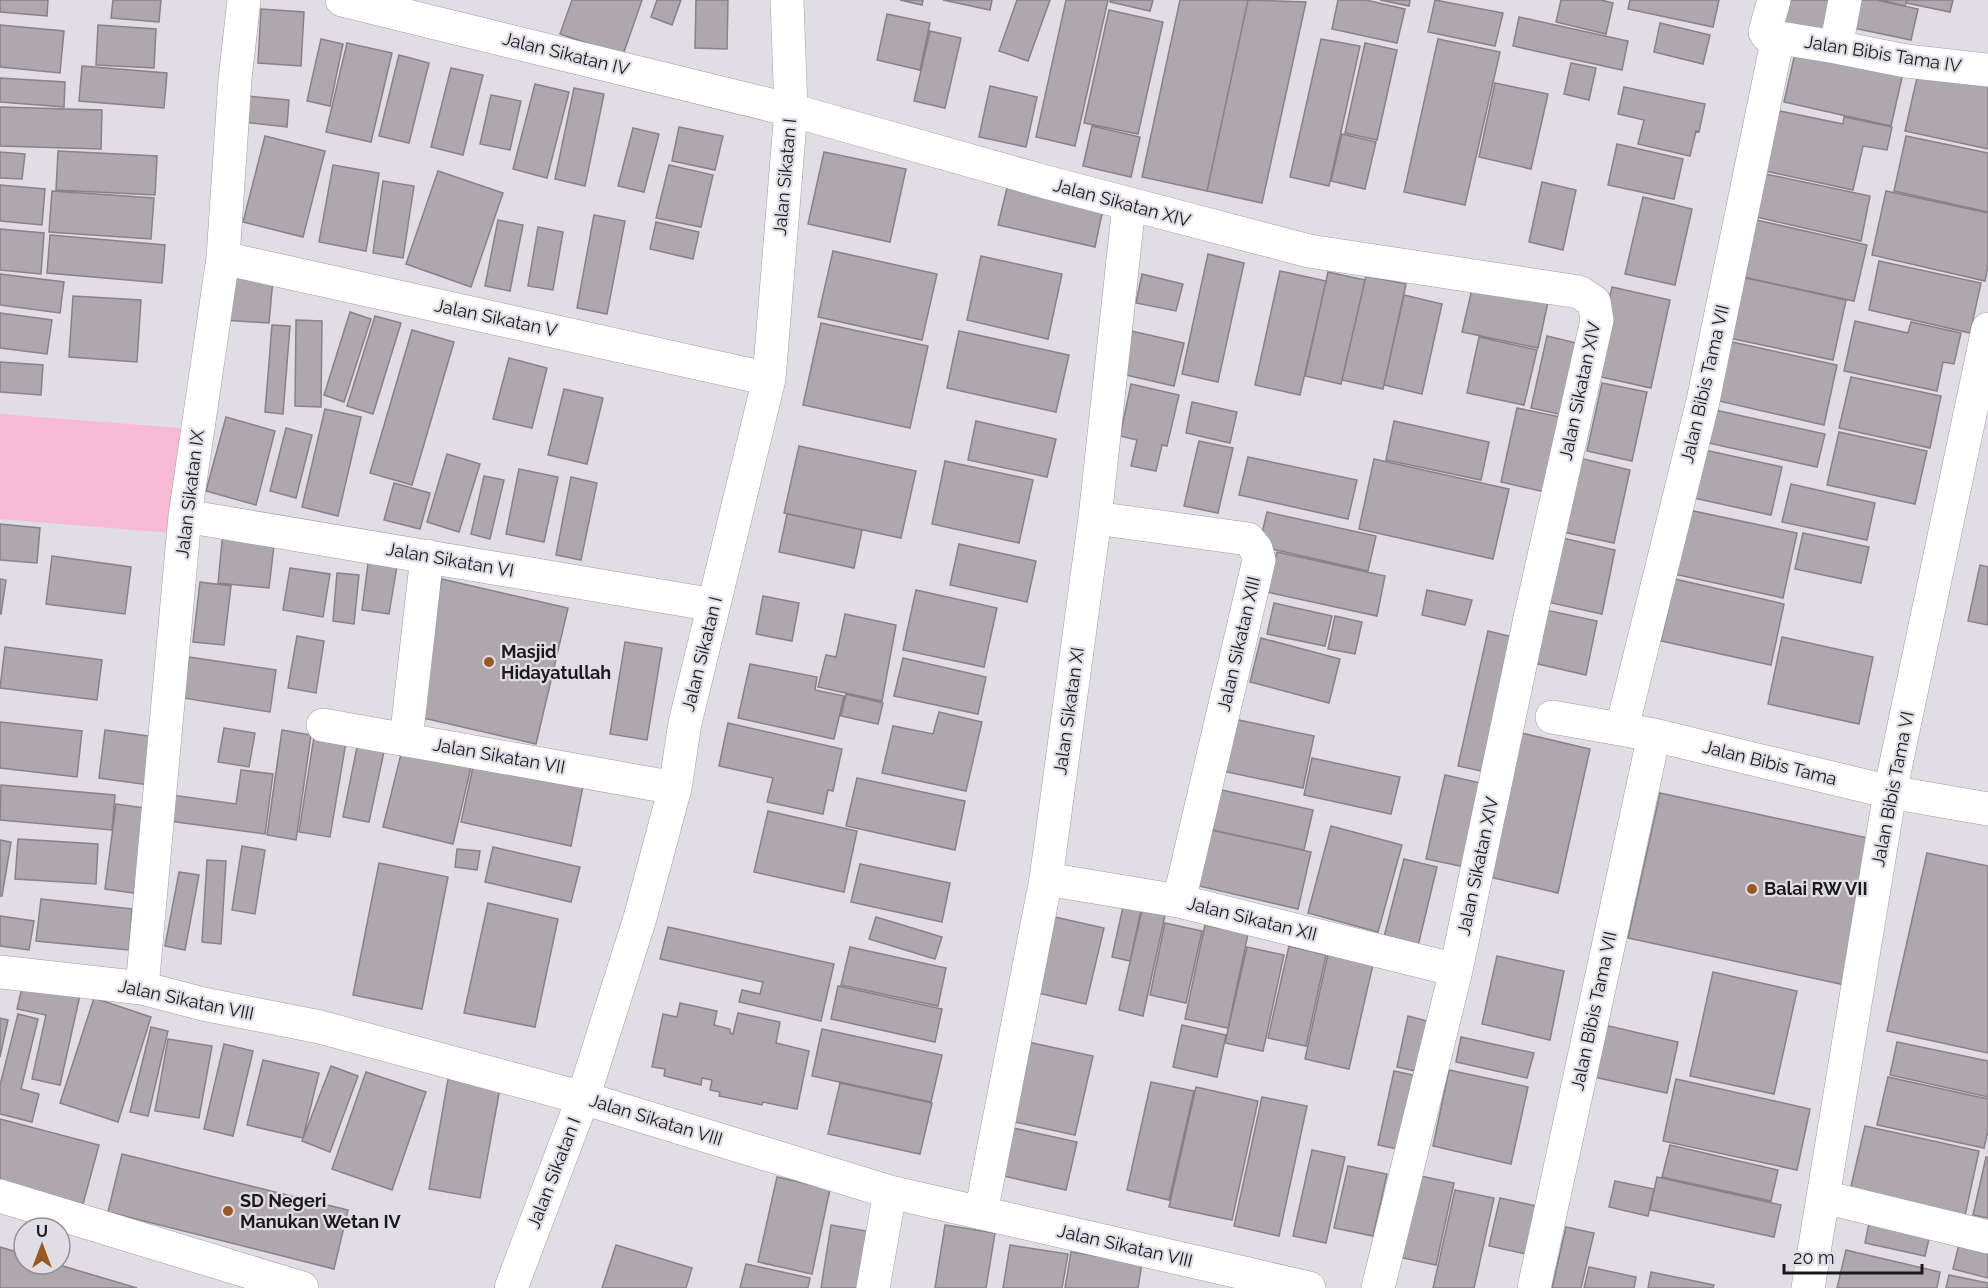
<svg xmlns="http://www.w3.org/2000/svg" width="1988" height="1288" font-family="Raleway,sans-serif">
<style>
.green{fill:#f7bad5}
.building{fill:#aea8ae;stroke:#888187;stroke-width:1.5}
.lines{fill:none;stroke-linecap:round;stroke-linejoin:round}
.minor-casing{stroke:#9f9ca3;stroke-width:34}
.minor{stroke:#fff;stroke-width:33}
.poi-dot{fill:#995a21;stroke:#e0dde5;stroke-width:2}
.labels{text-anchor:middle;stroke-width:4.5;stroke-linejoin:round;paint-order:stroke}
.street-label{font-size:18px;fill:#1a191c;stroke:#e0dde5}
.poi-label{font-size:18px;font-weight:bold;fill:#1a191c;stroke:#e0dde5;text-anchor:start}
</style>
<rect width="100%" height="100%" fill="#e0dde5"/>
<path class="green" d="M0 414 180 428 172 533 0 519Z"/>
<path class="building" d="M0 0H48L47 16 0 12Z
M113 0H161L159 22 111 18Z
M572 0H642L623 55 560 34Z
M657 0H681L672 25 651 17Z
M696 0H728L727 49 695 48Z
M900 0H923L922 5Z
M943 0H992L990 10Z
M1017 0H1050L1028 61 999 51Z
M1066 0H1108L1075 146 1036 137Z
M1110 0H1153L1150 11 1110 2Z
M1180 0H1248L1207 191 1142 177Z
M1248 0 1306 2 1262 203 1207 191Z
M1338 0H1366L1405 9 1397 43 1332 29Z
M1380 0H1410L1409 6Z
M1435 0 1503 13 1495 46 1428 32Z
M1561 0H1601L1613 3 1606 34 1556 22Z
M1630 0H1719L1713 27 1628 9Z
M1781 0H1840L1832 35 1776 23Z
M1859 0H1876L1918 9 1911 40 1853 28Z
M1881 0H1907L1905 6Z
M1907 0H1953L1950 12 1906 3Z
M261 9 304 12 301 66 258 63Z
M1109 10 1163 22 1138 134 1084 123Z
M887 14 930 23 920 70 877 60Z
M1519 17 1628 41 1622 70 1513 46Z
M1660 23 1710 35 1703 64 1654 52Z
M0 25 64 31 60 73 0 67Z
M98 25 156 29 154 68 96 65Z
M930 31 961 38 945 108 914 101Z
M321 39 343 44 330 106 307 101Z
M1321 39 1360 46 1329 186 1290 177Z
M1438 39 1500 52 1465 205 1404 192Z
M1798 40 1905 64 1891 126 1784 102Z
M347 43 392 53 371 142 326 132Z
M1365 43 1397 50 1377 140 1345 133Z
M399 55 429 63 409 143 379 136Z
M1571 63 1596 68 1589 100 1564 94Z
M82 66 167 73 164 108 79 101Z
M451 68 483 75 463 155 431 147Z
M1919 69 1988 84V149L1905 131Z
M0 78 65 82 64 107 0 102Z
M1495 83 1548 94 1531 169 1479 157Z
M535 84 569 92 547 178 513 169Z
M990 86 1037 97 1026 147 979 137Z
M1624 87 1705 104 1699 132 1696 131 1690 156 1638 144 1644 120 1618 114Z
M574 88 604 94 585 186 555 179Z
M491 95 521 101 510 150 480 144Z
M247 96 289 100 287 127 244 122Z
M0 107 102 110 101 149 0 146Z
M1775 110 1843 124 1844 117 1892 127 1887 150 1863 146 1853 190 1761 170Z
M1092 126 1140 137 1131 177 1083 166Z
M679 127 723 136 715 170 672 161Z
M633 128 659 134 644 192 618 186Z
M1342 134 1376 142 1365 189 1331 181Z
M265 136 325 151 303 237 243 222Z
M1906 136 1988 153V212L1894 191Z
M1617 144 1683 159 1674 199 1608 185Z
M58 151 157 156 155 195 56 190Z
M0 152 25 154 22 179 0 178Z
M824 152 906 169 890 242 808 224Z
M333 165 379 173 366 251 319 242Z
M669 165 713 175 701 227 656 218Z
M438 171 503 193 471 287 406 264Z
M1761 173 1870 196 1861 241 1752 216Z
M383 181 414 186 403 258 373 253Z
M1542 182 1576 190 1563 250 1529 242Z
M0 185 45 189 42 225 0 221Z
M1007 188 1103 209 1095 247 998 225Z
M52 191 154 198 151 239 49 232Z
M1886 191 1988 213V266L1985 281 1872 255Z
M1643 197 1692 209 1675 285 1625 274Z
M594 215 625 221 607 314 577 308Z
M1752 219 1867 245 1854 301 1739 276Z
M498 220 523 225 510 291 485 286Z
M656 222 699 232 693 259 650 249Z
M538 227 563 232 553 290 528 286Z
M0 229 44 233 41 274 0 270Z
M50 235 165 245 162 283 47 273Z
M833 251 937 274 922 340 818 317Z
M1208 254 1244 263 1218 382 1182 374Z
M981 256 1062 274 1048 339 967 320Z
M1879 261 1981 283 1970 333 1869 310Z
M1280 271 1326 281 1300 395 1255 385Z
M1328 272 1365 280 1341 384 1305 376Z
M0 274 64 282 60 313 0 305Z
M1142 274 1183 284 1176 311 1136 303Z
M227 275 273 279 269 323 223 320Z
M1732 275 1846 300 1833 360 1719 336Z
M1366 276 1406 284 1383 389 1342 380Z
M1473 285 1548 302 1538 348 1462 332Z
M1612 287 1670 300 1651 388 1592 375Z
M1404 295 1442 304 1422 394 1384 385Z
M73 296 141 300 137 362 69 357Z
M350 312 371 319 344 402 324 395Z
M0 313 52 320 47 354 0 348Z
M375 316 401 323 373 414 347 406Z
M296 320 322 321 321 407 295 406Z
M1855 321 1908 333 1911 322 1961 333 1954 364 1943 362 1937 391 1844 371Z
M821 323 928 346 910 428 803 405Z
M272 325 290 326 283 414 265 412Z
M412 330 454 342 412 485 370 473Z
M1127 330 1184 343 1174 386 1117 373Z
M959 331 1069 355 1056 412 947 388Z
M1547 336 1589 346 1573 417 1531 408Z
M1479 337 1537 350 1524 405 1467 393Z
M1719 339 1837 365 1824 425 1706 398Z
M509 358 547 368 532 428 493 419Z
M0 362 43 365 41 395 0 392Z
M1851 377 1941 396 1930 448 1839 428Z
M1602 383 1647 392 1632 461 1587 451Z
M1131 384 1179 395 1167 446 1162 445 1156 471 1131 466 1137 440 1120 436Z
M564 389 603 398 587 464 548 455Z
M1192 402 1237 412 1230 443 1186 433Z
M1517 408 1570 419 1554 494 1501 482Z
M1706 408 1825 434 1817 467 1699 441Z
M325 409 361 417 338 516 302 507Z
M226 417 275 431 256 505 206 491Z
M976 421 1056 439 1047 477 968 460Z
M1394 421 1489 442 1481 480 1386 460Z
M286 428 312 435 296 498 270 491Z
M1839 432 1927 451 1915 504 1827 485Z
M1199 441 1233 448 1218 513 1184 506Z
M799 446 916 471 901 538 784 513Z
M1700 449 1782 467 1771 515 1689 497Z
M447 454 480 464 459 532 427 522Z
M1248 457 1357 480 1348 519 1239 495Z
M1575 457 1630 470 1614 543 1558 531Z
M1374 459 1509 489 1493 559 1359 529Z
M945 461 1033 480 1019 543 932 524Z
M519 469 558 477 544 542 506 534Z
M484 476 504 480 490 539 471 534Z
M571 477 597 483 581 560 556 555Z
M394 483 430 493 420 529 384 520Z
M1791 484 1875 503 1867 540 1782 522Z
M1689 510 1797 533 1783 598 1674 574Z
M1267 512 1376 536 1368 571 1259 546Z
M787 514 862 530 854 568 779 552Z
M0 524 40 528 37 563 0 560Z
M223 532 275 537 269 588 218 583Z
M1803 533 1869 547 1861 583 1795 569Z
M1558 537 1615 550 1602 614 1543 601Z
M959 544 1036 561 1027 602 950 585Z
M1277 552 1385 576 1377 616 1267 592Z
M52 556 131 567 125 614 46 604Z
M369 556 398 560 389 614 362 610Z
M1980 565 1988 567V625L1968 621Z
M290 568 330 574 323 617 283 610Z
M337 573 359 575 354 624 333 621Z
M0 579 6 580 1 614H0Z
M442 579 568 608 536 744 410 715Z
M1675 579 1784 604 1771 665 1661 641Z
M200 582 231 586 224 645 193 642Z
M916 590 997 608 984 667 903 650Z
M1427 590 1472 600 1465 625 1422 615Z
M763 596 799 603 792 641 756 634Z
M1274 603 1332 616 1325 646 1267 634Z
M1541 609 1597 621 1586 675 1529 662Z
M845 614 896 625 882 701 818 687 826 655 836 657Z
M1335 616 1362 622 1355 654 1328 649Z
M1488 631 1521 639 1491 773 1458 766Z
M297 636 324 641 316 693 288 688Z
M1782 637 1873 657 1859 724 1768 704Z
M1261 638 1340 659 1329 703 1250 682Z
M625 642 662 648 647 740 610 734Z
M5 647 102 660 97 700 0 688Z
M189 657 276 670 270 712 183 698Z
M903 658 986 677 978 714 894 696Z
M750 664 817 677 815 690 844 696 834 739 738 718Z
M846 694 883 703 878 724 841 716Z
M939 712 982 722 966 791 882 773 893 726 933 734Z
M1234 719 1314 736 1303 788 1222 771Z
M0 722 82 731 77 777 0 768Z
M728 723 842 749 833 791 828 790 823 814 767 802 773 778 719 766Z
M224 728 255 733 249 767 218 762Z
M105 730 162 738 156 786 99 778Z
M282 730 311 735 296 840 267 835Z
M1517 732 1590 749 1558 893 1485 876Z
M314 737 346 742 330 837 299 832Z
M358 742 385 747 369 822 343 817Z
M402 750 471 767 453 844 383 827Z
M475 758 584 781 571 846 461 822Z
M1312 758 1400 777 1391 814 1304 795Z
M241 770 273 774 265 834 162 820 165 794 236 804Z
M1445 775 1489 785 1470 868 1426 859Z
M857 778 965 801 955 850 846 826Z
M1 785 115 795 112 830 0 820Z
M1208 787 1313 810 1304 850 1199 827Z
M1660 793 1877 840 1845 985 1628 938Z
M116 804 151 809 140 894 105 889Z
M768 811 857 831 844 892 754 872Z
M1331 826 1402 845 1378 932 1308 913Z
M1211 830 1311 852 1298 909 1199 886Z
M18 839 98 844 96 884 15 879Z
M0 840 11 842 2 896H0Z
M242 846 265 850 255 914 232 910Z
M493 847 580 867 571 902 485 882Z
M457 849 480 851 477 870 455 867Z
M1927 853 1988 866V1053L1887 1031Z
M1404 859 1437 867 1416 954 1382 945Z
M207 860 226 861 221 944 202 942Z
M379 863 448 877 422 1009 353 995Z
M860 864 950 883 942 922 851 902Z
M179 872 199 875 185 950 165 946Z
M41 899 132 909 129 950 36 941Z
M1124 902 1142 906 1130 961 1112 957Z
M488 903 558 919 535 1027 464 1013Z
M1142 910 1165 915 1143 1016 1119 1010Z
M1046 915 1104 928 1086 1004 1029 991Z
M0 916 34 921 29 950 0 946Z
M876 917 942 937 935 959 869 939Z
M1165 923 1202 931 1186 1003 1150 995Z
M1205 925 1248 934 1228 1028 1185 1019Z
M668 927 834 964 821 1021 739 1002 742 990 760 994 763 982 660 959Z
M1289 946 1326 955 1306 1046 1268 1038Z
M850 947 946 968 938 1006 841 985Z
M1247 947 1284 955 1263 1051 1225 1043Z
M1329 950 1374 960 1349 1069 1305 1059Z
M1497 956 1564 971 1550 1040 1482 1024Z
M1713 972 1797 991 1774 1094 1690 1076Z
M23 983 80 995 60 1085 32 1079 46 1015 17 1009Z
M838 986 942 1009 935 1042 831 1019Z
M94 998 151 1017 118 1122 60 1103Z
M680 1003 717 1011 714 1025 730 1029V1033L733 1034 738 1013 780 1022 776 1043 809 1051 797 1109 763 1102 762 1105 719 1096 720 1092 710 1090 712 1080 702 1078 701 1085 664 1076 665 1069 652 1067 663 1014 677 1017Z
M18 1014 38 1019 21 1089 39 1094 32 1122 0 1114V1085Z
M1408 1016 1439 1024 1428 1074 1397 1067Z
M0 1018 8 1020 0 1057Z
M1600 1024 1678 1042 1667 1093 1589 1076Z
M1182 1025 1226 1035 1217 1077 1173 1067Z
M151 1027 168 1031 148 1116 130 1112Z
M822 1029 942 1055 931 1102 812 1076Z
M1461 1037 1534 1053 1527 1078 1456 1062Z
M168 1039 212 1046 199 1118 155 1111Z
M1028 1042 1093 1056 1075 1135 1010 1121Z
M1897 1042 1988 1061V1097L1890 1075Z
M224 1044 253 1051 233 1136 204 1129Z
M263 1060 319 1073 303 1138 247 1125Z
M331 1066 358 1076 330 1152 302 1141Z
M1449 1070 1528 1087 1511 1164 1433 1146Z
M1394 1071 1423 1077 1407 1151 1378 1145Z
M366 1072 426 1092 392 1190 332 1169Z
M1888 1077 1988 1099V1131L1984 1148 1877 1125Z
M448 1079 500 1088 480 1198 429 1189Z
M1676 1079 1810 1109 1797 1170 1663 1141Z
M1151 1082 1194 1091 1169 1200 1127 1190Z
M840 1083 932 1103 920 1154 828 1134Z
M1196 1087 1258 1101 1232 1220 1169 1207Z
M1262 1097 1307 1106 1279 1236 1234 1226Z
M0 1119 99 1145 83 1204 0 1181Z
M1004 1126 1077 1142 1066 1190 994 1174Z
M1865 1126 1979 1151 1964 1220 1849 1195Z
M1670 1145 1778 1170 1771 1201 1662 1177Z
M1312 1150 1345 1157 1326 1243 1293 1236Z
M122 1154 348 1210 334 1269 108 1212Z
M1986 1157H1988V1218L1973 1215Z
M1348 1166 1387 1174 1373 1236 1334 1228Z
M1411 1174 1454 1183 1436 1265 1394 1256Z
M777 1177 830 1189 812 1274 758 1262Z
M1657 1177 1781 1205 1774 1237 1650 1210Z
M1615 1181 1654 1189 1648 1216 1609 1207Z
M1455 1190 1494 1198 1474 1288H1433Z
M1500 1198 1546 1208 1535 1256 1489 1246Z
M1871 1213 1932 1226 1925 1256 1865 1243Z
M831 1225 873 1232 864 1288H821Z
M945 1225 995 1233 986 1288H935Z
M1566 1227 1594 1233 1581 1288H1552Z
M1961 1236 1988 1243V1278L1953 1269Z
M616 1245 692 1268 686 1288H602Z
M1010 1245 1068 1254 1062 1288H1003Z
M0 1247 24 1254V1264H56L137 1288H0Z
M1846 1250 1940 1272 1937 1288H1837Z
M1071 1252 1142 1263 1138 1288H1065Z
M746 1264 810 1278 808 1288H740Z
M1589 1267 1636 1277 1634 1288H1584Z
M1651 1272 1714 1285 1713 1288H1648Z
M1949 1275 1988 1283V1288H1946Z"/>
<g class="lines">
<g class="minor-casing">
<path id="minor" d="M342 0 791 110 1046 182 1309 251 1579 292 1594 302 1597 320 1529 623 1456 970 1378 1288
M1774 0 1765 32 1768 36 1836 47 1906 61 1988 70
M1836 47 1845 0
M223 258 769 379
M185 516 714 605
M1095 518 1248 539 1256 549 1259 560 1179 901
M1552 717 1654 735 1890 792 1988 809
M323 725 675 788
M1622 728 1703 401 1778 37
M406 740 427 556
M1046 879 1179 901 1456 970
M0 972 142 988 203 1004 320 1027 583 1098 890 1192 1309 1288
M142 988 185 516 223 258 235 79 244 0
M0 1196 302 1288
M1824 1197 1988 1237
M981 1213 1046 879 1095 518 1129 205
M511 1288 583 1098 640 918 675 788 685 723 769 379 791 110 787 0
M873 1288 890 1192
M1534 1288 1654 735
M1808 1288 1890 792 1988 329"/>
</g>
<use href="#minor" class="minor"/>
</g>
<g class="poi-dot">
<circle cx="489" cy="662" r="6"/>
<circle cx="1752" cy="889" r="6"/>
<circle cx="228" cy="1211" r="6"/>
</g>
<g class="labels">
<g class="street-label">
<text transform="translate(566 54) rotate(14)" y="6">Jalan Sikatan IV</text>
<text transform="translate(1883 54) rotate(9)" y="6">Jalan Bibis Tama IV</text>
<text transform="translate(785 177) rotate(-85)" y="6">Jalan Sikatan I</text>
<text transform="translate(1122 203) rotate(15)" y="6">Jalan Sikatan XIV</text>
<text transform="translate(496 318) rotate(12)" y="6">Jalan Sikatan V</text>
<text transform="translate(1705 384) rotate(-77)" y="6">Jalan Bibis Tama VII</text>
<text transform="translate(1580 391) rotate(-78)" y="6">Jalan Sikatan XIV</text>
<text transform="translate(190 494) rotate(-83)" y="6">Jalan Sikatan IX</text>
<text transform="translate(450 560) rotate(10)" y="6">Jalan Sikatan VI</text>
<text transform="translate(1239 644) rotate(-77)" y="6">Jalan Sikatan XIII</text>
<text transform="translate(702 654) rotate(-76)" y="6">Jalan Sikatan I</text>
<text transform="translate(1069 711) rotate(-82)" y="6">Jalan Sikatan XI</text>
<text transform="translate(499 756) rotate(10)" y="6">Jalan Sikatan VII</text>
<text transform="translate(1770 763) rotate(14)" y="6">Jalan Bibis Tama</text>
<text transform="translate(1893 789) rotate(-79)" y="6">Jalan Bibis Tama VI</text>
<text transform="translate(1478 866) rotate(-78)" y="6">Jalan Sikatan XIV</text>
<text transform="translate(1252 919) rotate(14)" y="6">Jalan Sikatan XII</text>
<text transform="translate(186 1000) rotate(12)" y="6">Jalan Sikatan VIII</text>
<text transform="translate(1594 1011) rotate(-78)" y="6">Jalan Bibis Tama VII</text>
<text transform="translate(656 1120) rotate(17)" y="6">Jalan Sikatan VIII</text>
<text transform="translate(554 1173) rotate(-69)" y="6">Jalan Sikatan I</text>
<text transform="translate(1125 1246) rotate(13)" y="6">Jalan Sikatan VIII</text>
</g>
<g class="poi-label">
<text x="501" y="658">Masjid<tspan x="501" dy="21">Hidayatullah</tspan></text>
<text x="1764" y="895">Balai RW VII</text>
<text x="240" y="1207">SD Negeri<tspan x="240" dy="21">Manukan Wetan IV</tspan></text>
</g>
</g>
<g transform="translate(42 1246)"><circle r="28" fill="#e0dde5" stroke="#918f95" stroke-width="1.5"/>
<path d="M0-4.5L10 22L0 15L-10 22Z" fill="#995a21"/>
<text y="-9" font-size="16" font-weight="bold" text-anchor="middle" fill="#1a191c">U</text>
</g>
<path d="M1784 1264v9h138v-9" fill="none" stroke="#1a191c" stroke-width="3"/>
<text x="1793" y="1264" font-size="18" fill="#1a191c" stroke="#e0dde5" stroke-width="4.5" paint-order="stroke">20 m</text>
</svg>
